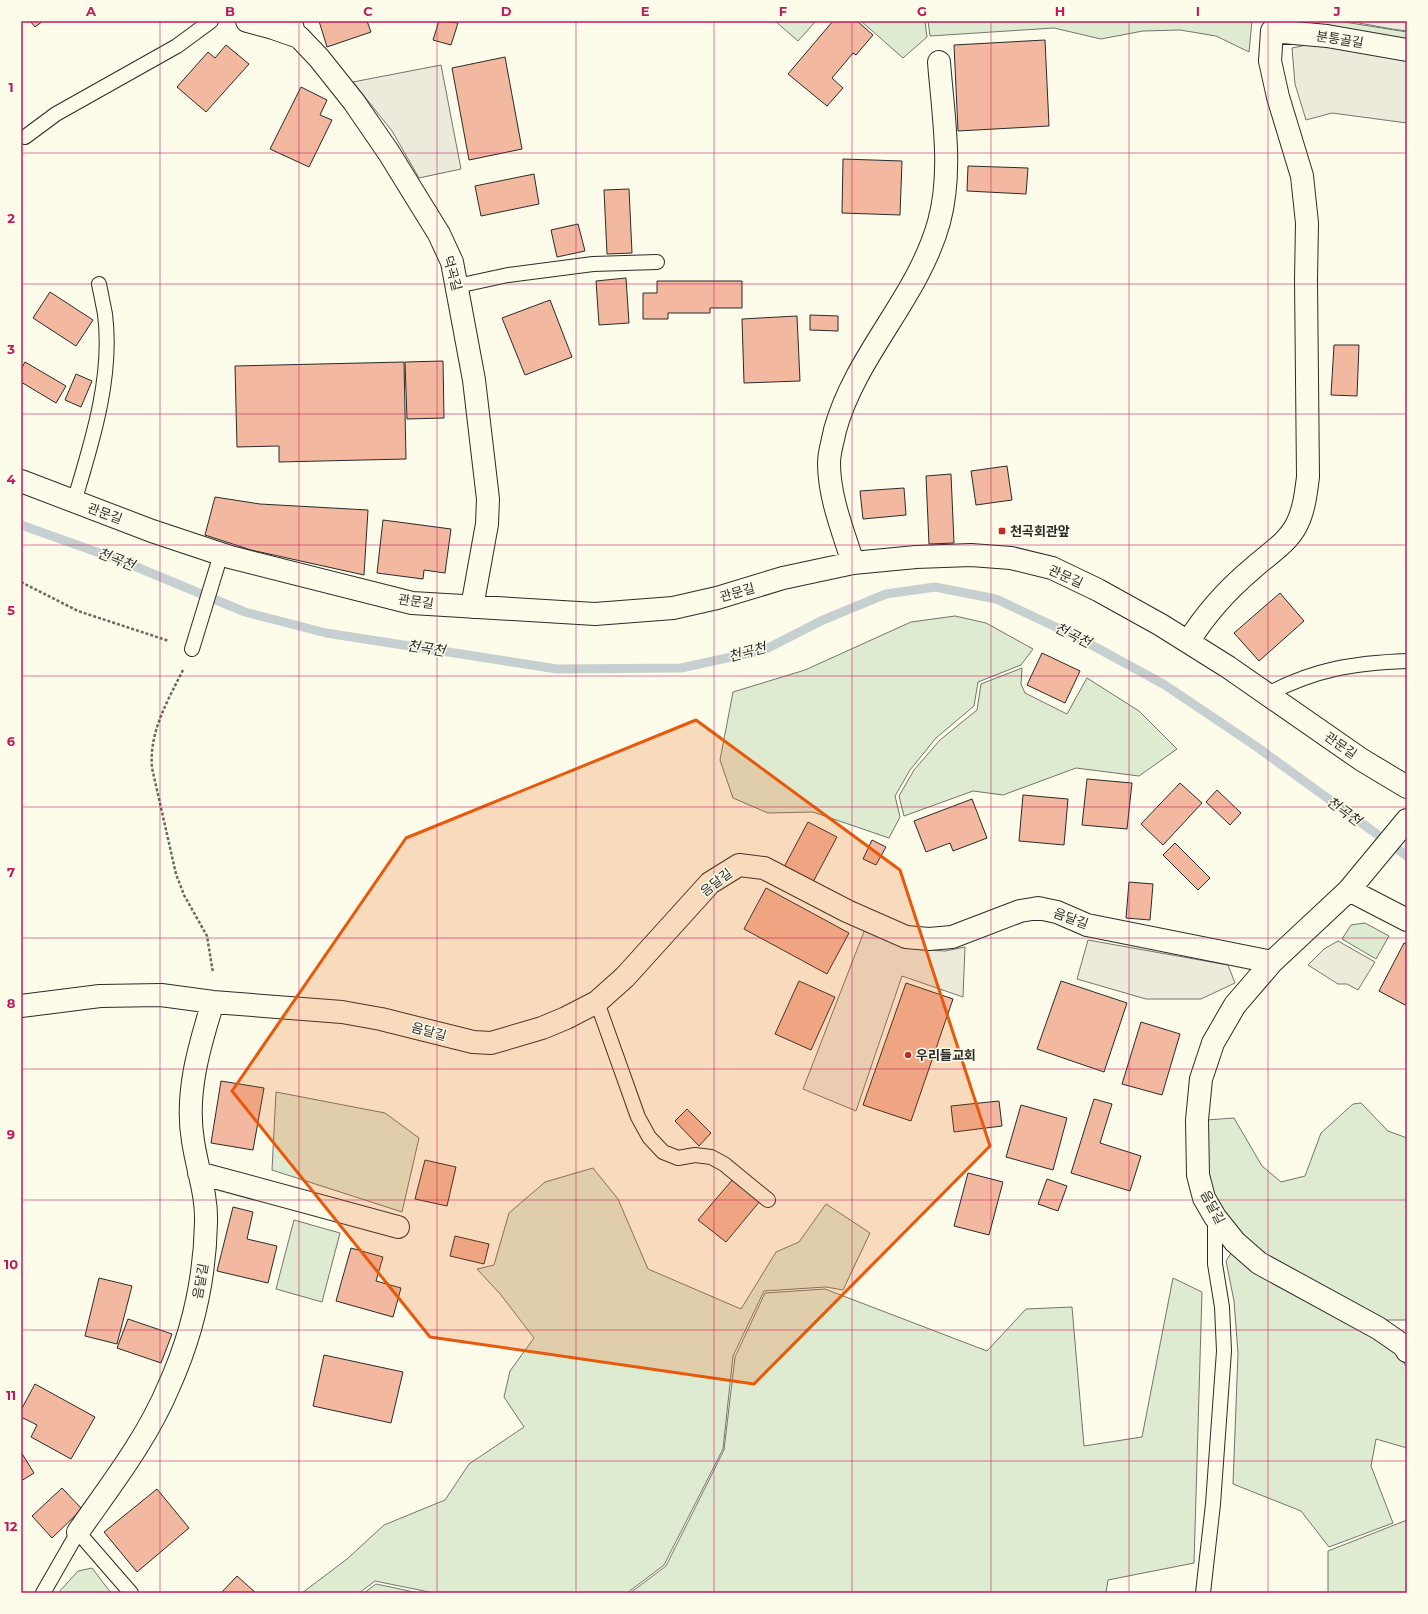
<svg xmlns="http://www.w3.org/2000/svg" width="1428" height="1614" font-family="Montserrat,'Noto Sans KR',sans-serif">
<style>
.green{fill:#deebd1;stroke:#74746e}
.parking{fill:#eceadb;stroke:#74746e}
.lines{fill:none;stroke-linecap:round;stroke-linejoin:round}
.stream{stroke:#c7d0d0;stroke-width:9}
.building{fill:#f2b8a0;stroke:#2b2b2b}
.lane-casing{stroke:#2b2b2b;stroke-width:16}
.street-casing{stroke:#2b2b2b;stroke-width:24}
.path{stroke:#6a6964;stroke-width:2.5;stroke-dasharray:3 2;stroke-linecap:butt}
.lane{stroke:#fdfbea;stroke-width:14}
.street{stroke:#fdfbea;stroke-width:22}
.marked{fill:#e8590c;fill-opacity:0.2;stroke:#e8590c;stroke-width:3;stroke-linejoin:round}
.grid{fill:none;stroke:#c2185b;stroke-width:1;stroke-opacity:0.55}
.poi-dot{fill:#c62828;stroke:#fdfbea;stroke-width:1.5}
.labels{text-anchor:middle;stroke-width:3;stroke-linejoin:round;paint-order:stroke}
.street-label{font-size:13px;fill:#2b2b2b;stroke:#fdfbea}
.poi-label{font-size:13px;font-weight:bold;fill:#2b2b2b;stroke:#fdfbea;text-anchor:start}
.water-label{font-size:14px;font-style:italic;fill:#2b2b2b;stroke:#fdfbea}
.neatline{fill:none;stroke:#c2185b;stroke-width:1.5}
.grid-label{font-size:13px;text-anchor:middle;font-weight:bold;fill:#c2185b}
</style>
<rect width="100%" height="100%" fill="#fdfbea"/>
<path class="green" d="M775 21H816L798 41Z
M861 21H925L927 37 903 58Z
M928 21H1252L1249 52 1216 36 1180 30 1143 31 1101 39 1054 28 930 36Z
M1319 21H1338L1407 32V45L1318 27Z
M955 616 986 623 1033 649 1021 665 978 682 974 706 936 738 910 770 895 796 900 817 889 838 813 812 768 813 733 798 720 760 733 692 805 670 911 622Z
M1022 668 1021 684 1025 693 1067 714 1087 678 1139 711 1177 749 1139 776 1076 768 1003 795 973 791 904 816 899 796 914 770 940 740 977 710 981 684Z
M1365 923 1389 936 1376 959 1342 939 1351 925Z
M276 1092 385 1113 419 1138 402 1212 272 1170Z
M1361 1103 1388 1131 1407 1138V1320H1381L1263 1256 1221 1211 1205 1173 1206 1120 1234 1118 1262 1166 1281 1182 1305 1176 1321 1133 1353 1104Z
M593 1168 618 1199 648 1269 741 1309 776 1252 799 1242 826 1204 870 1233 843 1290 826 1287 764 1291 733 1356 723 1449 664 1565 627 1593H434L375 1581 359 1593H302L347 1559 384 1525 445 1500 469 1464 524 1427 504 1397 510 1371 534 1338 501 1295 477 1269 494 1265 509 1213 545 1182Z
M294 1220 340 1233 322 1302 276 1289Z
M1233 1250 1362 1329 1399 1355 1407 1368V1448L1376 1439 1371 1466 1393 1523 1329 1547 1301 1511 1233 1484 1238 1353 1234 1301 1226 1261Z
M1173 1278 1202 1292 1194 1563 1108 1580 1106 1593H630L666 1566 724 1450 735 1357 765 1293 825 1289 987 1351 1026 1309 1072 1307 1084 1446 1142 1437Z
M1407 1520V1593H1328V1551Z
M92 1568 111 1593H58L78 1571Z
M376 1584 419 1593H364Z"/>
<path class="parking" d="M1348 21H1407V31L1392 29Z
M1316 43 1407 59V123L1332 113 1306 120 1295 84 1292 48Z
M441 65 461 169 419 178 392 131 353 82Z
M865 929 911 947 924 950 945 951 965 947 963 997 902 976 856 1111 803 1089Z
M1088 940 1228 965 1235 983 1201 999H1146L1077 979Z
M1338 941 1375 962 1358 990 1347 984H1338L1308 965 1324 949Z"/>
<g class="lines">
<path class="stream" d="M21 525 122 561 245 612 326 633 557 669 681 668 764 650 823 620 886 594 935 587 996 599 1079 638 1165 685 1257 747 1407 856"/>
</g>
<path class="building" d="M30 21H43L35 27Z
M319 21H367L371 32 327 47Z
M439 21 458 23 451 45 433 40Z
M833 21H857L873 35 856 55 853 53 832 78 843 88 827 106 788 74Z
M1045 40 1049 126 958 131 954 45Z
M226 45 249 64 206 112 177 87 208 52 215 58Z
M505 57 522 149 469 160 452 68Z
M301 87 327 100 320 115 332 120 309 167 270 149Z
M843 159 902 161 900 215 842 213Z
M968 166 1028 168 1026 194 967 191Z
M534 174 539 204 481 216 475 186Z
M629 189 632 253 607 254 604 190Z
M578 224 585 251 557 257 551 230Z
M626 278 629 323 599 325 596 281Z
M657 281H742V308H710V313H668V319H643V293H657Z
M50 292 93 320 76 346 33 318Z
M550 300 572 357 525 375 502 318Z
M810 315 838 316V331L810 330Z
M797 316 800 381 744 383 742 319Z
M1334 345H1359L1357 396 1331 395Z
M443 361 444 418 407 419 405 362Z
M25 362 66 386 56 403 21 382V369Z
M404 362 406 459 279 462V446L237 447 235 366Z
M76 374 92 381 81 407 65 400Z
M1007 466 1012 500 976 505 971 471Z
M951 474 954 543 929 544 926 476Z
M904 488 906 515 863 519 860 491Z
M215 497 260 504 368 510 364 575 251 550 205 535Z
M383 520 451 529 445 573 424 570 423 579 377 573Z
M1280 593 1304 621 1259 661 1234 633Z
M1042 653 1080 671 1065 703 1027 685Z
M1087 779 1132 783 1127 829 1082 825Z
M1180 783 1202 803 1163 845 1141 824Z
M1217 790 1241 813 1230 825 1206 802Z
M1023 795 1068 799 1064 845 1019 841Z
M972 799 987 838 953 851 950 843 926 852 914 821Z
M808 822 837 837 813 882 784 867Z
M872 840 886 847 876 865 863 859Z
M1175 843 1210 878 1198 890 1163 855Z
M1129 882 1153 884 1150 920 1126 918Z
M766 888 849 933 827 974 744 929Z
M1404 943 1407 944V1006L1379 991Z
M799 981 835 997 811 1050 775 1034Z
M1061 981 1127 1003 1104 1072 1037 1049Z
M906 983 953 999 911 1121 863 1105Z
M1141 1022 1180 1034 1162 1095 1122 1084Z
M221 1081 264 1088 253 1150 211 1143Z
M1094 1099 1112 1104 1100 1143 1141 1156 1130 1191 1071 1173Z
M999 1101 1002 1126 954 1132 951 1106Z
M1021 1105 1067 1118 1053 1170 1006 1157Z
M687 1109 711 1133 699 1146 675 1121Z
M425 1160 456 1167 447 1206 415 1199Z
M968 1173 1003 1182 989 1235 954 1226Z
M733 1179 760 1201 726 1242 698 1220Z
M1047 1179 1067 1186 1058 1211 1038 1204Z
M233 1207 253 1212 247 1239 277 1246 268 1283 217 1271Z
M455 1236 489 1244 484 1264 450 1256Z
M351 1248 383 1257 376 1281 401 1288 393 1317 336 1301Z
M99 1278 132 1286 117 1344 85 1336Z
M128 1319 172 1334 161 1363 117 1348Z
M324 1355 403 1372 391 1423 313 1406Z
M35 1384 95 1417 71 1459 31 1437 37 1425 21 1417V1410Z
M21 1452 34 1473 21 1481Z
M62 1488 82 1509 52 1538 32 1516Z
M157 1489 189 1528 137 1572 104 1532Z
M237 1576 256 1593H221Z"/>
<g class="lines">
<g class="lane-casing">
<path id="lane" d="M295 21 299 37
M25 137 56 114 177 46 211 21
M457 286 508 275 593 264 657 262
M74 502C92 442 113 377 105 314 103 304 101 294 99 284
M192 649 221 554
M1268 694C1315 669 1354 663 1407 661
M597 1002 638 1117 649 1137 663 1152 678 1158 695 1155 711 1157 724 1164 768 1200
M43 1593 78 1532 131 1593
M1203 1593 1213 1504 1224 1351 1222 1307 1215 1264V1217"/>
</g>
<g class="street-casing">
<path id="street" d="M247 21 273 28 299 37 319 58 354 102 389 153 439 234 452 262 474 380 488 499 487 524 472 607
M21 481 152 531 230 557 412 603 595 614 673 608 717 598 783 578 853 563 916 557 971 555 1011 558 1052 568 1098 590 1161 625 1228 667 1362 760 1407 787
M853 563C843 531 829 497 829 463 829 452 833 441 835 430 856 354 918 298 939 222 953 171 943 114 939 62
M1188 642C1205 615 1227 590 1252 569 1267 555 1288 543 1297 524 1304 510 1306 493 1308 477L1306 280 1307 223 1302 176 1278 97 1270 61 1272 31 1327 36 1407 50
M1407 820 1349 890 1272 962 1235 1005 1213 1043 1201 1079 1197 1120 1198 1175 1204 1198 1215 1217 1235 1242 1259 1263 1378 1328 1404 1346 1407 1351
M1349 890 1407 920
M21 1006 100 996 161 995 213 1002 342 1012 381 1019 473 1042 491 1043 542 1028 566 1018 597 1002 625 977 710 883 739 865 764 868 847 911 906 937 929 939 952 937 1020 911 1038 908 1057 912 1087 925 1272 962
M199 1173 398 1227
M78 1532C110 1486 147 1439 169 1386 192 1335 205 1278 206 1222 207 1195 197 1168 193 1141 185 1094 199 1047 213 1002"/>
</g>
<path class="path" d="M21 582 78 611 169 641
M183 670C167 702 149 732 152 768L176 874 184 895 207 936 213 973"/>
<use href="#lane" class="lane"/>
<use href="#street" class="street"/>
</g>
<path class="marked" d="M696 720 900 870 990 1146 754 1384 430 1337 232 1091 406 838Z"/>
<path class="grid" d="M160 21V1593M299 21V1593M437 21V1593M576 21V1593M714 21V1593M852 21V1593M991 21V1593M1129 21V1593M1268 21V1593M21 153H1407M21 284H1407M21 414H1407M21 545H1407M21 676H1407M21 807H1407M21 938H1407M21 1069H1407M21 1200H1407M21 1330H1407M21 1461H1407"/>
<g class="poi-dot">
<rect x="998" y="527" width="8" height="8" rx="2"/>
<circle cx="908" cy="1055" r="4"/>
</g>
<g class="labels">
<g class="street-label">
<text transform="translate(1340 39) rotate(9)" y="5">분통골길</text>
<text transform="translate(453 273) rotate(74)" y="5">덕곡길</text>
<text transform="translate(105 513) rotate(20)" y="5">관문길</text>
<text transform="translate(1066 576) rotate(24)" y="5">관문길</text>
<text transform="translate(737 592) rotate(-16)" y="5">관문길</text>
<text transform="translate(416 601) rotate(8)" y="5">관문길</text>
<text transform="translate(1341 745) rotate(35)" y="5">관문길</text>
<text transform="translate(716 882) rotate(-38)" y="5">음달길</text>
<text transform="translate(1071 918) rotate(20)" y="5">음달길</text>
<text transform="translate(429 1031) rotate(15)" y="5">음달길</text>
<text transform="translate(1213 1207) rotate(62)" y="5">음달길</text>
<text transform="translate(200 1281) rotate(-80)" y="5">음달길</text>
</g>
<g class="poi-label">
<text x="1010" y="536">천곡회관앞</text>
<text x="916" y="1060">우리들교회</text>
</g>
<g class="water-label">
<text transform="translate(116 559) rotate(21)" y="5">천곡천</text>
<text transform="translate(1073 635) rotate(26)" y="5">천곡천</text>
<text transform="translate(426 648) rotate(9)" y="5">천곡천</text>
<text transform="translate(747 652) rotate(-15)" y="5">천곡천</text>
<text transform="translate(1344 811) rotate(36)" y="5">천곡천</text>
</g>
</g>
<rect width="1428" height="1614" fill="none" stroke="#fdfbea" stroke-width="44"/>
<rect x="22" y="22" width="1384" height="1570" class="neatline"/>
<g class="grid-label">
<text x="91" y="16">A</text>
<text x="230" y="16">B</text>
<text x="368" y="16">C</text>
<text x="506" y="16">D</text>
<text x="645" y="16">E</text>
<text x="783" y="16">F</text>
<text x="922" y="16">G</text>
<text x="1060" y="16">H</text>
<text x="1198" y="16">I</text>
<text x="1337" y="16">J</text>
<text x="11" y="92">1</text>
<text x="11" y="223">2</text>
<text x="11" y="354">3</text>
<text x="11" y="484">4</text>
<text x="11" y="615">5</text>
<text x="11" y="746">6</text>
<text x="11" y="877">7</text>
<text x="11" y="1008">8</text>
<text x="11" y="1139">9</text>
<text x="11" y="1269">10</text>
<text x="11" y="1400">11</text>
<text x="11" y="1531">12</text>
</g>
</svg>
